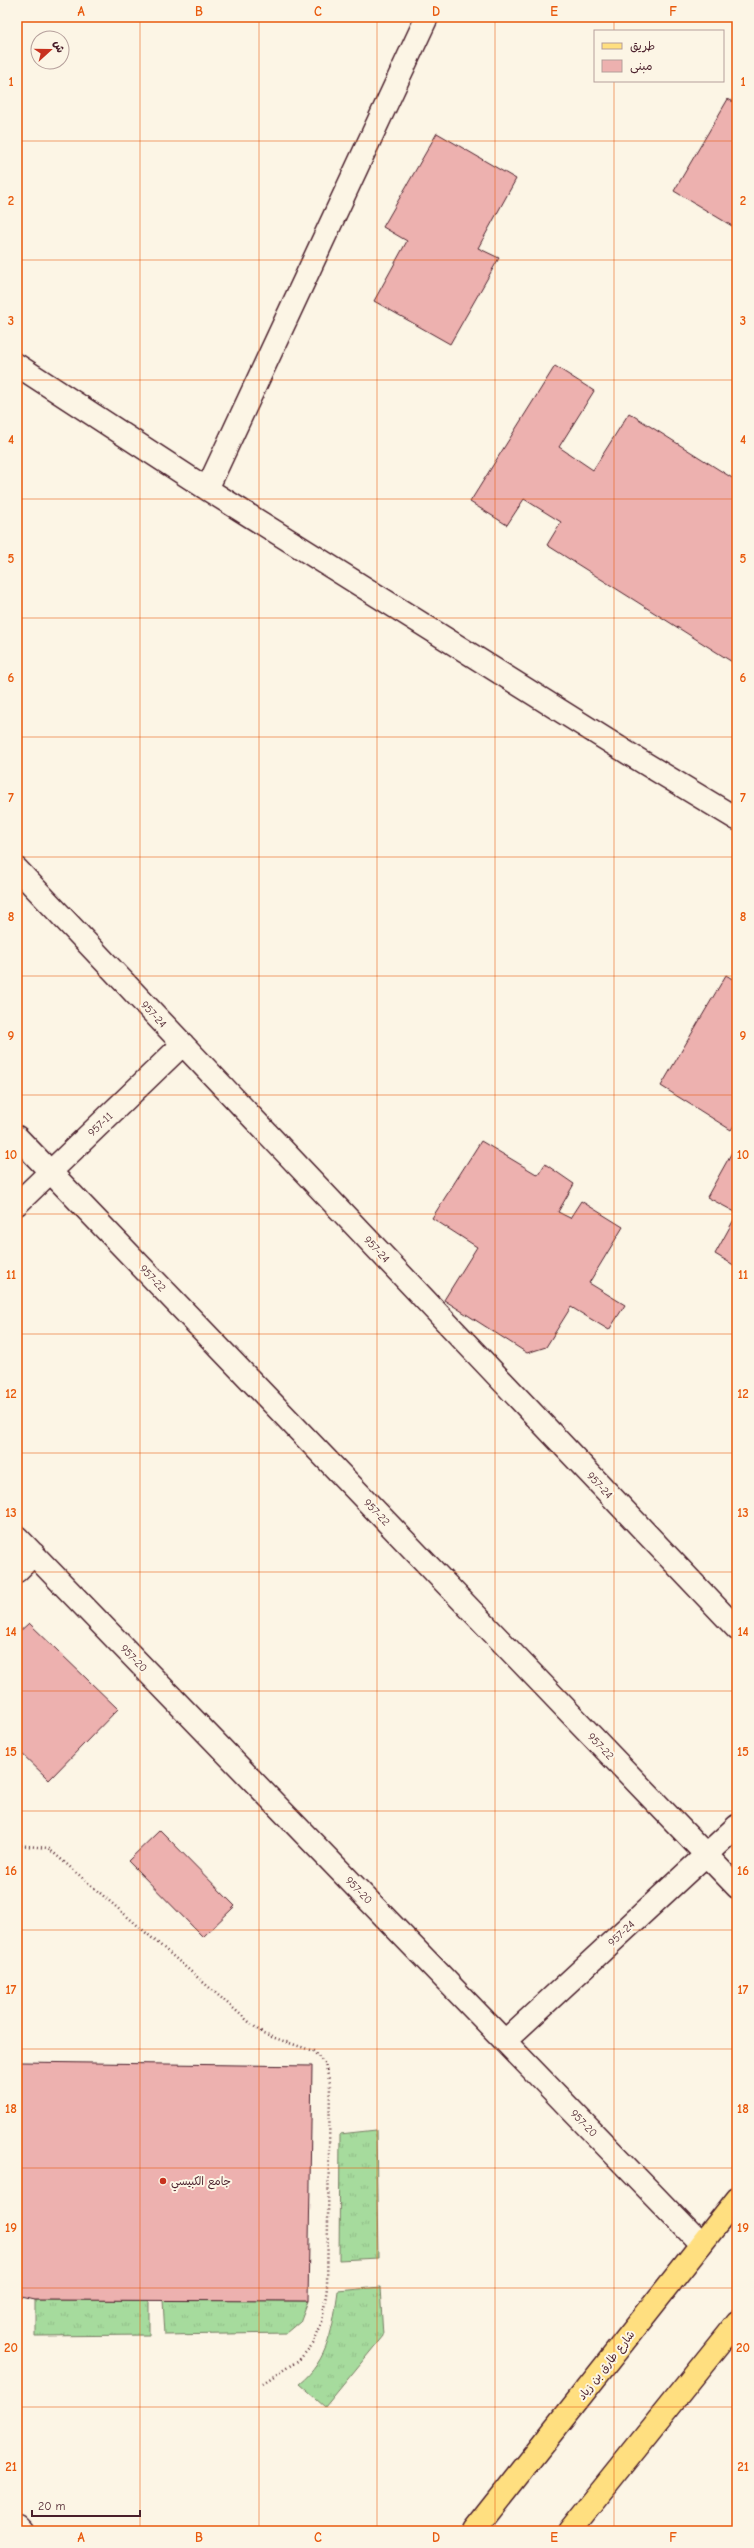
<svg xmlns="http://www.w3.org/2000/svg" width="754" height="2548" font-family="'Comic Neue','Playpen Sans Arabic',sans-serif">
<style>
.grass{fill:url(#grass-tufts);stroke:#787d64}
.building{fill:#edb1af;stroke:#4a1f2b}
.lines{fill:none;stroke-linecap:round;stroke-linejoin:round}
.minor-casing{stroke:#4a1f2b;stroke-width:25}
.major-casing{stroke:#4a1f2b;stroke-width:25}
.path{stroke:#4a1f2b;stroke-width:2.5;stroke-dasharray:1 3;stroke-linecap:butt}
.minor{stroke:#fcf5e5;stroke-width:22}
.major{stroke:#ffdf80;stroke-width:22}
.grid{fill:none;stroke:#e8590c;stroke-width:1;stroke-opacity:0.55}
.poi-dot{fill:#c8321e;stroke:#fcf5e5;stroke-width:1.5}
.labels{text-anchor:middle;stroke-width:4;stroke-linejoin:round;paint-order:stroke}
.street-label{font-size:11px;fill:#4a1f2b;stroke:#fcf5e5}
.poi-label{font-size:11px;fill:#4a1f2b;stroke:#fcf5e5;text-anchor:start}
.neatline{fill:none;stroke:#e8590c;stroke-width:1.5}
.grid-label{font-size:13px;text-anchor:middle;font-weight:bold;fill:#e8590c}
</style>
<defs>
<pattern id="grass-tufts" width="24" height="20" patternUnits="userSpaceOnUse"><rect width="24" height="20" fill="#a6db9d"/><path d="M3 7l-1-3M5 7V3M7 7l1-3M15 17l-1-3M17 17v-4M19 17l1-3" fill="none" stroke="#90bc87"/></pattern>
</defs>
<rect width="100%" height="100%" fill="#fcf5e5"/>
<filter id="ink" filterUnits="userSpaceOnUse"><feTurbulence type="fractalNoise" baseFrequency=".025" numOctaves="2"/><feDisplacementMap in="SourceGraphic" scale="8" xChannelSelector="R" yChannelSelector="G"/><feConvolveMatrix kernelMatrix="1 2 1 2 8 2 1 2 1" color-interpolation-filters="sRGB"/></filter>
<g filter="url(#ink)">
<path class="grass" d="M376 2130 378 2258 339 2260 340 2134Z
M380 2287 383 2336 325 2407 299 2384C329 2360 333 2326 338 2291Z
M35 2300H149V2335L35 2336Z
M163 2300 308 2301 300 2322 287 2333 165 2335Z"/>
<path class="building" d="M728 99 737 104V229L674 191Z
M437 133 516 179 478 248 499 258 450 344 374 301 407 241 383 227Z
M555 366 594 391 559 447 593 470 629 413 737 481V665L547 545 561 522 524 499 507 525 470 502Z
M726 975 737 982V1121L731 1130 661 1086Z
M481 1141 538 1175 545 1164 574 1184 558 1212 570 1218 581 1201 623 1227 589 1283 625 1305 609 1330 571 1307 546 1347 527 1353 444 1300 477 1247 432 1218Z
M736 1145 737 1146V1213L707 1197Z
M737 1214V1267L715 1254Z
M29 1623 118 1709 49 1780 17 1749V1634Z
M160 1830 235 1906 203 1937 128 1861Z
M21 2062 312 2066 308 2301 35 2300 17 2296V2063Z"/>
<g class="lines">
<g class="minor-casing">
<path id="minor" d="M17 365 207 489 631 755 737 819
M207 489 427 17
M17 869 737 1629
M17 1137 737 1887
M17 1204 183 1044
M17 1537 701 2244
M17 1571 34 1554
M505 2041 737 1826
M17 2527 21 2531"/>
</g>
<g class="major-casing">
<path id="major" d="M474 2531 737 2199
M569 2531 737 2322"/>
</g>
<path class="path" d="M17 1845 48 1848 263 2034 313 2051 325 2064 330 2083 327 2288 322 2322 313 2344 299 2360 263 2383"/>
<use href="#minor" class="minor"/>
<use href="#major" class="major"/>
</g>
</g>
<path class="grid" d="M140 17V2531M259 17V2531M377 17V2531M495 17V2531M614 17V31M614 81V2531M17 141H737M17 260H737M17 380H737M17 499H737M17 618H737M17 737H737M17 857H737M17 976H737M17 1095H737M17 1214H737M17 1334H737M17 1453H737M17 1572H737M17 1691H737M17 1811H737M17 1930H737M17 2049H737M17 2168H737M17 2288H737M17 2407H737"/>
<circle class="poi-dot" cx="163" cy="2181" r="4"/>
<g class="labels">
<g class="street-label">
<text transform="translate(154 1014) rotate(47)" y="4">957-24</text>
<text transform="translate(100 1124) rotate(-44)" y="4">957-11</text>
<text transform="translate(377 1249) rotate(47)" y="4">957-24</text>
<text transform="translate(153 1278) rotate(46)" y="4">957-22</text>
<text transform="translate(600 1485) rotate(47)" y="4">957-24</text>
<text transform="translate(377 1512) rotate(46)" y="4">957-22</text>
<text transform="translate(134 1658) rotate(46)" y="4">957-20</text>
<text transform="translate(601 1746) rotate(46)" y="4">957-22</text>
<text transform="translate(359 1890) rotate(46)" y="4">957-20</text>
<text transform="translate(621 1933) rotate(-43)" y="4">957-24</text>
<text transform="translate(584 2123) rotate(46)" y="4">957-20</text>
<text transform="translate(606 2365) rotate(-52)" y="4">شارع طارق بن زياد</text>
</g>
<g class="poi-label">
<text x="171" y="2185">جامع الكبيسي</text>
</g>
</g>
<rect width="754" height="2548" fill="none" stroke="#fcf5e5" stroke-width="44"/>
<rect x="594" y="30" width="130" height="52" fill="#fcf5e5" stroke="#b59f9b"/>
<rect x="602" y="43" width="20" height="6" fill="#ffdf80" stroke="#b59f9b"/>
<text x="630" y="50" font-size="12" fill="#4a1f2b">طريق</text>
<rect x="602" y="60" width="20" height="12" fill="#edb1af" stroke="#b59f9b"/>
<text x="630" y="70" font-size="12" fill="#4a1f2b">مبنى</text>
<g transform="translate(50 50) rotate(69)"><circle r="19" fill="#fcf5e5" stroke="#b59f9b"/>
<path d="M0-3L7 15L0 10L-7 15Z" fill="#c8321e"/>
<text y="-6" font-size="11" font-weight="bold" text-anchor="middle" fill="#4a1f2b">ش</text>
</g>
<path d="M32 2510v6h108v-6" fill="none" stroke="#4a1f2b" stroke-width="2"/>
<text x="38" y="2510" font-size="12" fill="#4a1f2b" stroke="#fcf5e5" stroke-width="3" paint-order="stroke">20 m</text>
<rect x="22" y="22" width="710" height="2504" class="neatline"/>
<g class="grid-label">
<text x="81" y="16">A</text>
<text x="199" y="16">B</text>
<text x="318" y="16">C</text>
<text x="436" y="16">D</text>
<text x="554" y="16">E</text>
<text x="673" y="16">F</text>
<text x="11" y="86">1</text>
<text x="743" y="86">1</text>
<text x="11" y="205">2</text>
<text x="743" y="205">2</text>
<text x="11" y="325">3</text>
<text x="743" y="325">3</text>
<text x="11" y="444">4</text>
<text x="743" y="444">4</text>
<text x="11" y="563">5</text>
<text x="743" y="563">5</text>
<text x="11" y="682">6</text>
<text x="743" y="682">6</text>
<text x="11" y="802">7</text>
<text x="743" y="802">7</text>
<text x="11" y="921">8</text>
<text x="743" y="921">8</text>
<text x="11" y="1040">9</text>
<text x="743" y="1040">9</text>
<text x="11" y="1159">10</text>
<text x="743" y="1159">10</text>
<text x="11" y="1279">11</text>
<text x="743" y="1279">11</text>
<text x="11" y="1398">12</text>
<text x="743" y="1398">12</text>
<text x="11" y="1517">13</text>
<text x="743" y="1517">13</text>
<text x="11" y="1636">14</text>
<text x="743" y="1636">14</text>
<text x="11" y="1756">15</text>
<text x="743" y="1756">15</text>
<text x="11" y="1875">16</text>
<text x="743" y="1875">16</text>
<text x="11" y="1994">17</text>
<text x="743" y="1994">17</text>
<text x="11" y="2113">18</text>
<text x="743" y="2113">18</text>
<text x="11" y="2232">19</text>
<text x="743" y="2232">19</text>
<text x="11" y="2352">20</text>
<text x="743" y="2352">20</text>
<text x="11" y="2471">21</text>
<text x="743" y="2471">21</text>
<text x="81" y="2542">A</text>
<text x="199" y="2542">B</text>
<text x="318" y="2542">C</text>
<text x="436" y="2542">D</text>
<text x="554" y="2542">E</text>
<text x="673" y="2542">F</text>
</g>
</svg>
